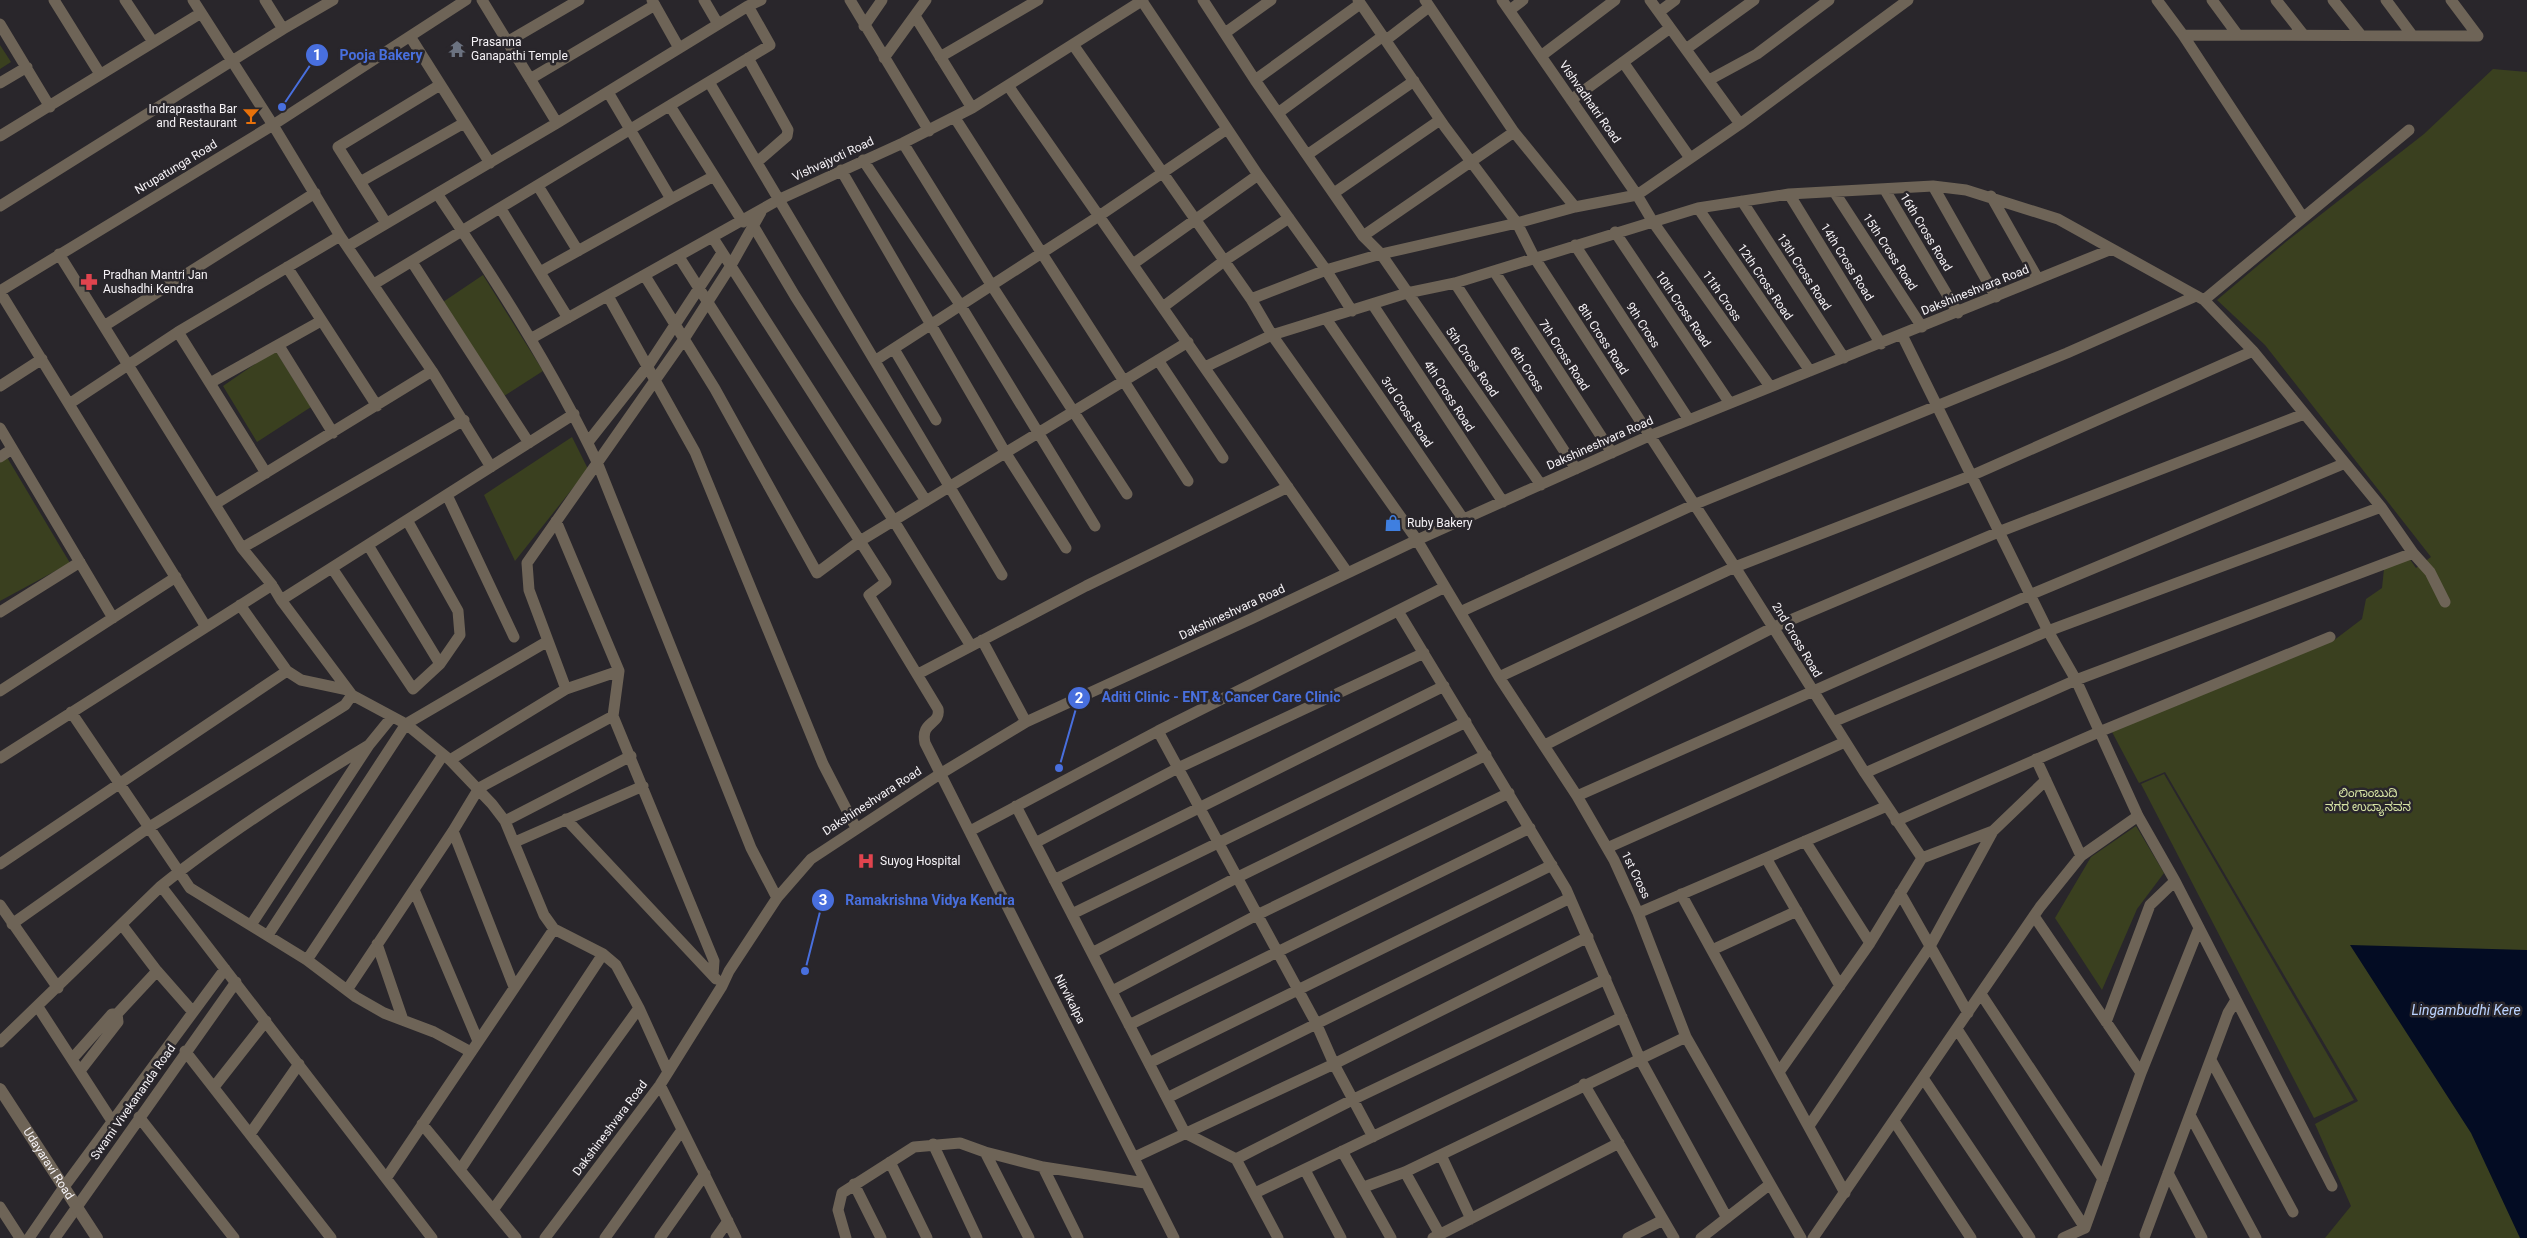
<svg xmlns="http://www.w3.org/2000/svg" width="2527" height="1238" font-family="Roboto,'Noto Sans Kannada',sans-serif">
<style>
.green{fill:#3a401f}
.water{fill:#030c23}
.lines{fill:none;stroke-linecap:round;stroke-linejoin:round}
.minor{stroke:#6e6457;stroke-width:11}
.tertiary{stroke:#6e6457;stroke-width:12}
.labels{text-anchor:middle;stroke-width:5;stroke-linejoin:round;paint-order:stroke}
.poi-label{font-size:12px;fill:#f6f3f7;stroke:#29262b;text-anchor:start}
.street-label{font-size:12px;fill:#f6f3f7;stroke:#29262b}
.park-label{font-size:12px;fill:#d7e4a5;stroke:#29262b}
.water-label{font-size:14px;font-style:italic;fill:#bbd3ff;stroke:#29262b}
.leader{fill:none;stroke:#486fde;stroke-width:2}
.callout-dot{fill:#486fde;stroke:#29262b;stroke-width:2}
.mark-label{font-size:15px;text-anchor:middle;font-weight:bold;fill:#fff}
.callout-label{font-size:14px;text-anchor:middle;font-weight:bold;fill:#486fde;stroke:#29262b;stroke-width:5;stroke-linejoin:round;paint-order:stroke}
</style>
<rect width="100%" height="100%" fill="#29262b"/>
<path class="green" d="M0 45 11 62 0 69Z
M2493 69 2527 72V1238H2325L2351 1206 2315 1124 2358 1101 2165 772 2139 783 2111 730 2333 641 2362 619 2366 599 2382 588 2384 569 2409 558 2416 568 2431 557 2265 345 2217 300 2287 241 2424 134Z
M483 275 543 371 504 396 443 302Z
M275 350 311 407 257 442 223 386Z
M572 437 588 469 515 561 484 495Z
M5 454 70 563 0 601V457Z
M2164 774 2354 1100 2314 1118 2141 784Z
M2136 826 2164 873 2137 909 2102 990 2055 918 2091 857Z"/>
<path class="water" d="M2350 945 2527 950V1238H2520L2471 1133Z"/>
<g class="lines">
<path class="minor" d="M54 0 100 74
M125 0 153 42
M193 0 273 125 340 236 432 371 491 467
M265 0 283 29
M482 0 557 123
M652 0 679 48
M704 0 718 24
M850 0 929 131
M1203 0 1255 80 1363 236 1381 254 1541 485
M1358 0 1445 127 1517 223 1534 257 1735 567 1865 773 1922 858
M1425 0 1514 132 1575 207
M1502 0 1637 195 1653 222 1769 385
M1650 0 1740 124
M2157 0 2183 35 2302 216
M2212 0 2237 34
M2276 0 2302 33
M2333 0 2360 34
M2386 0 2412 35
M2451 0 2478 36
M1142 1 1258 175 1326 270 1352 311
M1510 10 1523 0
M1659 12 1675 0
M915 16 972 108
M0 24 50 107
M864 26 882 0
M1225 33 1271 0
M2183 35 2478 36
M411 38 490 163
M1386 40 1429 7
M507 42 579 0
M1074 46 1251 299 1272 335 1417 540 1499 677 1577 796 1614 860 1638 913 1686 1037 1801 1238
M1686 49 1754 0
M1541 56 1615 0
M940 57 1038 0
M748 58 788 130 787 136 757 162
M884 58 926 0
M1623 62 1690 158
M530 79 655 5
M1255 80 1360 4
M1709 80 1757 54 1829 0
M709 82 1002 575
M0 83 27 67
M1009 87 1347 572
M608 92 671 199 714 176
M1571 100 1670 28
M670 106 743 222
M1278 113 1383 36
M955 118 1188 481
M0 136 201 13
M903 143 992 286 1127 494
M1307 155 1414 81
M863 160 961 306 1095 526
M841 170 1005 452 1066 548
M360 182 464 123
M538 186 578 251
M1933 186 1996 297
M1885 190 1958 313
M1334 193 1440 120
M1835 193 1922 327
M1789 194 1881 344
M438 195C496 281 552 368 597 462L751 848 777 898
M1991 196 2038 279
M1742 201 1844 358
M0 206 283 29 333 0
M1698 208 1810 371
M501 209 568 318
M386 223 338 147 440 85
M754 227 795 296 926 501
M1615 232 1729 402
M1363 236 1514 132
M713 238 894 521 971 646
M1575 245 1689 420
M348 246 557 123 748 6 761 0
M59 254 242 548 272 585
M679 257 886 582 869 595 938 709C941 725 920 721 925 743L1174 1238
M412 262 529 443
M1133 264 1258 175
M287 267 377 406
M1494 271 1612 453
M540 272 671 199
M645 276 715 389 817 573 860 541 1188 342
M1455 283 1576 469
M374 284 770 45 748 6
M0 291 273 125 466 0
M0 292 206 627
M608 296 695 452 823 764 856 828
M1251 299 1326 270 1381 254 1517 223 1575 207 1637 195 1740 124 1908 0
M2204 300 2409 130
M1373 305 1503 502
M1163 307 1224 261 1289 218
M1327 320 1464 520
M104 326 315 193
M178 332 266 473
M1902 335 2048 631 2076 680 2138 816 2175 881 2332 1186
M532 338 780 199 903 143 972 108 1143 0
M279 346 333 433
M894 349 936 420
M876 360 1099 216 1227 129
M1158 360 1223 458
M1205 367 1272 335 1407 293 1455 283 1698 208 1789 194 1933 186 1966 190 2058 219 2204 300 2253 351 2381 507 2413 553 2430 572 2445 602
M210 383 321 321
M0 386 42 359
M69 404 178 332 340 236
M0 428 113 618
M588 442 648 366 722 253
M0 457 12 449
M447 495 514 637
M215 504 432 371
M556 521 619 671 613 716 714 961 713 976
M368 545 440 664
M242 548 464 420
M332 568 413 689 440 664 460 635 458 611 407 520
M281 600 352 695 406 724 450 760 492 804 505 821 544 915 554 929 603 954 616 965 639 1008 668 1072
M240 605 287 671 301 680 348 690
M1398 611 1566 889 1640 1059 1727 1218
M0 612 80 562
M1460 612 1693 505 2067 353 2196 296
M982 640 1026 722
M918 674 1086 586 1288 487
M1499 677 1735 567 1973 475 2253 351
M566 689 529 590 527 563 684 339 730 267 761 212
M0 691 176 577
M71 712 190 888 307 960 356 997 384 1013 434 1032 471 1052
M1833 722 2048 631 2381 507
M1158 731 1316 1023 1334 1064 1373 1137
M1545 745 1774 627 2001 531 2304 414
M0 758 272 585 281 600 574 414
M2036 759 2081 856
M450 760 566 689 619 671
M1865 773 2076 680 2413 553
M1577 796 2032 594 2343 464
M1016 806 1185 1133 1236 1159 1278 1238
M566 819 716 979
M505 821 631 756
M1896 821 2099 732 2330 637
M453 831 514 987
M970 831 1158 731 1445 587
M1805 841 1870 943
M515 842 643 786
M1035 843 1178 768 1424 653
M1607 848 1845 742
M1766 858 1840 986
M0 864 287 671
M1054 880 1444 686
M161 886 432 1238
M414 890 478 1041
M1900 893 1968 1013
M1681 894 1845 1193
M0 905 58 988
M1638 913 1887 806
M1072 914 1466 722
M2034 916 2141 1073
M12 924 148 828 345 705 352 695
M122 925 157 971 193 1012
M251 925 369 745 391 718
M268 935 406 724 548 641
M377 944 403 1020
M1712 950 1797 911
M1092 953 1238 877 1486 755
M307 960 443 755
M347 990 453 831 479 788 613 716
M1112 991 1257 915 1509 793
M1981 994 2103 1179
M38 1007 112 1121
M2106 1022 2150 905 2175 881
M1129 1025 1530 828
M1957 1029 2085 1228
M0 1042 161 886C226 834 298 788 369 745
M185 1051 331 1238
M72 1059 112 1014H117L157 971
M2211 1060 2293 1212
M1149 1063 1552 865
M80 1071 118 1022 117 1014
M1779 1072 1870 943 1922 858 1993 831
M1923 1078 2030 1238
M1584 1084 1674 1238
M660 1085 736 1238
M214 1087 266 1021
M1167 1098 1570 898
M2190 1115 2256 1238
M139 1117 234 1238
M1894 1121 1971 1238
M422 1124 516 1238
M1809 1126 1929 948 1993 831 2046 780
M250 1134 299 1064
M933 1144 977 1238
M1342 1151 1391 1238
M985 1152 1029 1238
M1441 1155 1471 1219
M1135 1157 1334 1064 1588 937
M1236 1159 1354 1099 1606 979
M890 1162 927 1238
M1043 1167 1078 1238
M460 1170 603 954
M1305 1170 1341 1238
M1405 1172 1440 1235
M2168 1173 2202 1238
M387 1177 554 929
M854 1184 881 1238
M1364 1187 1405 1172 1686 1037
M1255 1193 1622 1017
M0 1207 20 1238
M493 1210 639 1008
M2145 1235 2228 1013 2236 1000
M29 1238 64 1187 225 969
M55 1238 236 982
M545 1238 660 1085 722 986 729 971 777 898 811 859 940 774 1026 722 1253 618 1417 540 1649 436 2112 249
M605 1238 682 1130
M660 1238 705 1174
M716 1238 728 1221
M846 1238 838 1210 842 1193 914 1147 960 1143 985 1152 1043 1167 1145 1183
M1433 1238 1619 1143
M1628 1238 1663 1220
M1701 1238 1769 1185
M1813 1238 2040 907 2081 856 2138 816
M2063 1238 2085 1228 2141 1073 2199 928"/>
<path class="tertiary" id="s1" d="M0 1089 97 1238"/>
</g>
<defs>
<g id="temple-bare" transform="scale(1.35)"><path d="M0-6L5-2H3V0L6.5 2.5H4V6H1.5V3h-3V6H-4V2.5H-6.5L-3 0V-2H-5Z" fill="#6b7280" stroke="#29262b" stroke-width="2.5" paint-order="stroke"/></g>
<g id="bar-bare" transform="scale(1.35)"><path d="M-6-5H6L.8 .8V4.5H3.5V6h-7V4.5H-.8V.8Z" fill="#e8710a" stroke="#29262b" stroke-width="2.5" paint-order="stroke"/></g>
<g id="pharmacy-bare" transform="scale(1.35)"><path d="M-2-6h4v4h4v4h-4v4h-4v-4h-4v-4h4Z" fill="#e0444e" stroke="#29262b" stroke-width="2.5" paint-order="stroke"/></g>
<g id="shop-bare" transform="scale(1.35)"><path d="M-5-2.5h2.3a2.7 3.5 0 0 1 5.4 0H5L5.5 6h-11ZM-1.5-2.5h3a1.5 2.3 0 0 0-3 0Z" fill="#3f7fe0" stroke="#29262b" stroke-width="2.5" paint-order="stroke"/></g>
<g id="hospital-bare" transform="scale(1.35)"><path d="M-5-5h3v3.5h4V-5h3V5h-3V1.5h-4V5h-3Z" fill="#e0444e" stroke="#29262b" stroke-width="2.5" paint-order="stroke"/></g>
</defs>
<g fill-rule="evenodd">
<use href="#temple-bare" x="457" y="49"/>
<use href="#bar-bare" x="251" y="116"/>
<use href="#pharmacy-bare" x="89" y="282"/>
<use href="#shop-bare" x="1393" y="523"/>
<use href="#hospital-bare" x="866" y="861"/>
</g>
<g class="labels">
<g class="poi-label">
<text x="471" y="46">Prasanna<tspan x="471" dy="14">Ganapathi Temple</tspan></text>
<text x="237" y="113" text-anchor="end">Indraprastha Bar<tspan x="237" dy="14">and Restaurant</tspan></text>
<text x="103" y="279">Pradhan Mantri Jan<tspan x="103" dy="14">Aushadhi Kendra</tspan></text>
<text x="1407" y="527">Ruby Bakery</text>
<text x="880" y="865">Suyog Hospital</text>
</g>
<g class="street-label">
<text transform="translate(1590 102) rotate(55)" y="4">Vishvadhatri Road</text>
<text transform="translate(833 159) rotate(-25)" y="4">Vishvajyoti Road</text>
<text transform="translate(176 167) rotate(-31)" y="4">Nrupatunga Road</text>
<text transform="translate(1926 232) rotate(59)" y="4">16th Cross Road</text>
<text transform="translate(1890 252) rotate(57)" y="4">15th Cross Road</text>
<text transform="translate(1847 262) rotate(58)" y="4">14th Cross Road</text>
<text transform="translate(1804 272) rotate(57)" y="4">13th Cross Road</text>
<text transform="translate(1765 282) rotate(56)" y="4">12th Cross Road</text>
<text transform="translate(1975 290) rotate(-22)" y="4">Dakshineshvara Road</text>
<text transform="translate(1722 296) rotate(55)" y="4">11th Cross</text>
<text transform="translate(1683 309) rotate(56)" y="4">10th Cross Road</text>
<text transform="translate(1643 325) rotate(57)" y="4">9th Cross</text>
<text transform="translate(1603 339) rotate(57)" y="4">8th Cross Road</text>
<text transform="translate(1564 355) rotate(57)" y="4">7th Cross Road</text>
<text transform="translate(1472 362) rotate(55)" y="4">5th Cross Road</text>
<text transform="translate(1527 369) rotate(57)" y="4">6th Cross</text>
<text transform="translate(1449 396) rotate(57)" y="4">4th Cross Road</text>
<text transform="translate(1407 412) rotate(56)" y="4">3rd Cross Road</text>
<text transform="translate(1600 443) rotate(-24)" y="4">Dakshineshvara Road</text>
<text transform="translate(1232 612) rotate(-25)" y="4">Dakshineshvara Road</text>
<text transform="translate(1797 640) rotate(59)" y="4">2nd Cross Road</text>
<text transform="translate(872 801) rotate(-33)" y="4">Dakshineshvara Road</text>
<text transform="translate(1636 875) rotate(64)" y="4">1st Cross</text>
<text transform="translate(1070 999) rotate(63)" y="4">Nirvikalpa</text>
<text transform="translate(133 1102) rotate(-55)" y="4">Swami Vivekananda Road</text>
<text transform="translate(610 1128) rotate(-53)" y="4">Dakshineshvara Road</text>
<text dy="4" stroke="none"><textPath href="#s1" startOffset="89">Udayaravi Road</textPath></text>
</g>
<g class="park-label">
<text x="2368" y="797">ಲಿಂಗಾಂಬುದಿ<tspan x="2368" dy="14">ನಗರ ಉದ್ಯಾನವನ</tspan></text>
</g>
<g class="water-label">
<text x="2466" y="1015">Lingambudhi Kere</text>
</g>
</g>
<path class="leader" d="M282 107L317 55M1059 768L1079 698M805 971L823 900"/>
<g class="callout-dot">
<circle cx="282" cy="107" r="5"/>
<circle cx="1059" cy="768" r="5"/>
<circle cx="805" cy="971" r="5"/>
<circle cx="317" cy="55" r="12"/>
<circle cx="1079" cy="698" r="12"/>
<circle cx="823" cy="900" r="12"/>
</g>
<g class="mark-label">
<text x="317" y="60">1</text>
<text x="1079" y="703">2</text>
<text x="823" y="905">3</text>
</g>
<g class="callout-label">
<text x="381" y="60">Pooja Bakery</text>
<text x="1221" y="702">Aditi Clinic - ENT &amp; Cancer Care Clinic</text>
<text x="930" y="905">Ramakrishna Vidya Kendra</text>
</g>
</svg>
